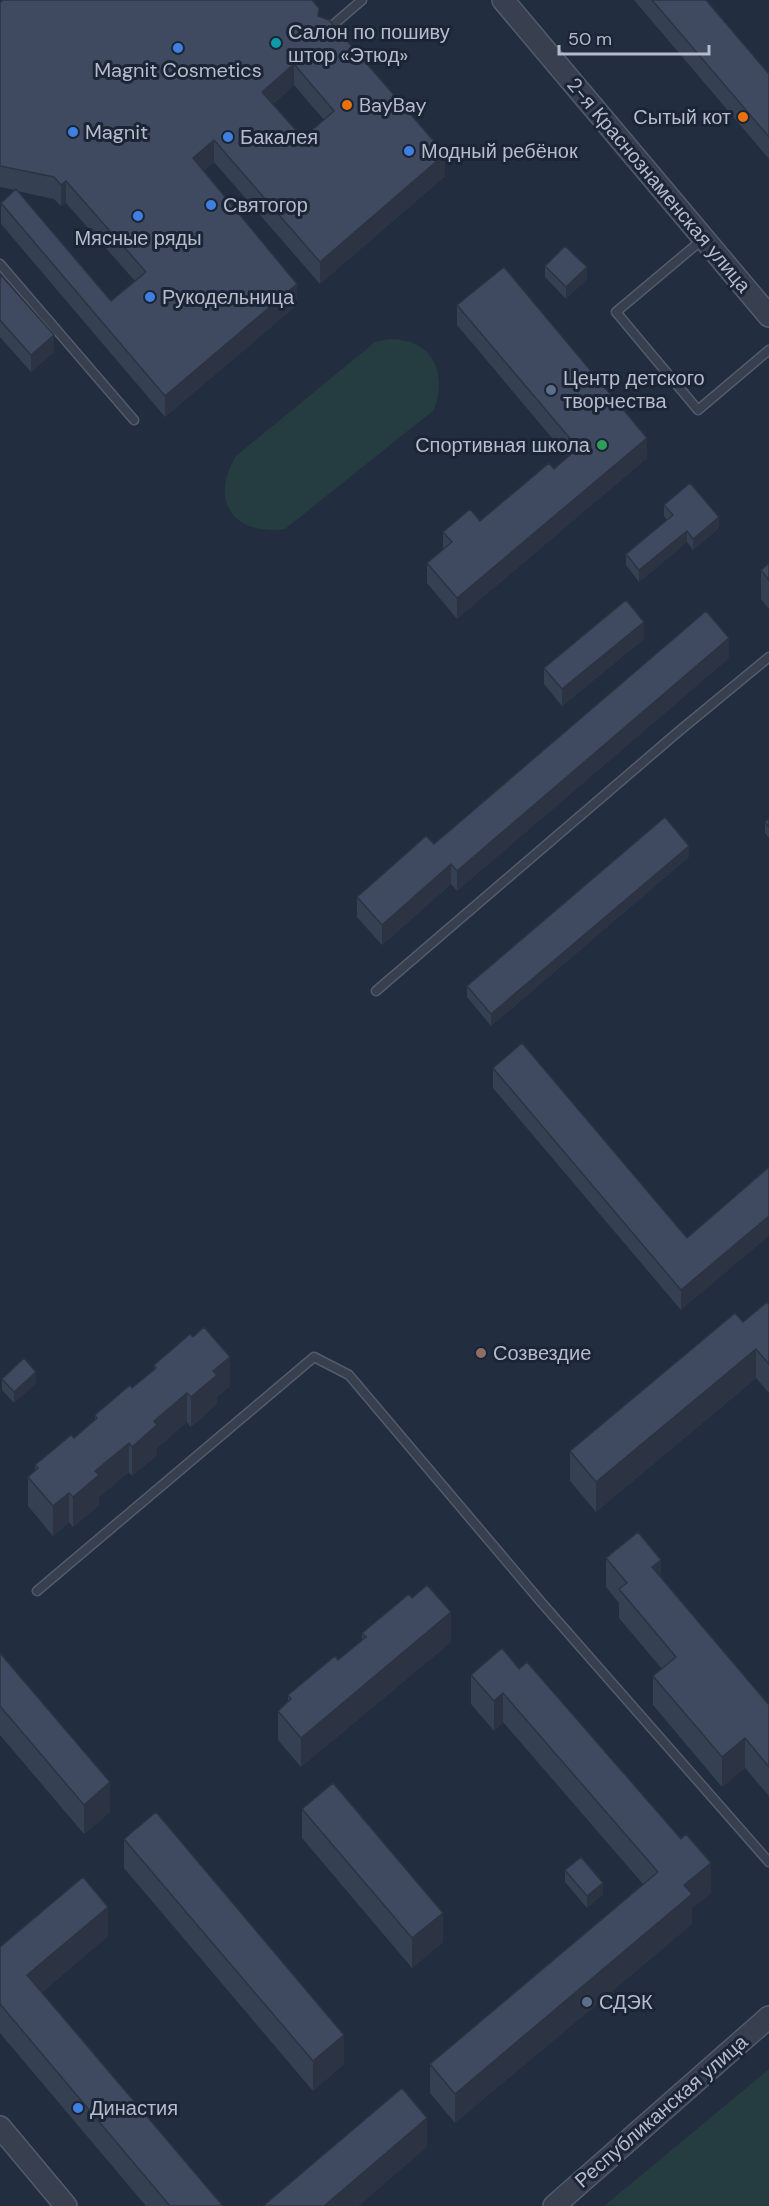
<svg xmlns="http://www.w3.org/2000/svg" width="769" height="2206" font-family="'DM Sans',sans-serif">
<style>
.green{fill:#253c41}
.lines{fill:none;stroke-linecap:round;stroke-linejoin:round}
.service-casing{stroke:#525b6b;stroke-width:11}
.tertiary-casing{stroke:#525b6b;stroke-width:24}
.service{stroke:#384050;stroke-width:8}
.tertiary{stroke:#384050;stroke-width:21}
.wall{fill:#364053;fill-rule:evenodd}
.shaded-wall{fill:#2c3443}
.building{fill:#3f4a60;stroke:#2c3443;stroke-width:1.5;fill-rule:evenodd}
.culture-dot{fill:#0f9aa8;stroke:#1c2535;stroke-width:2}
.shop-dot{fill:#3f7fe0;stroke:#1c2535;stroke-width:2}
.food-dot{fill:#e8710a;stroke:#1c2535;stroke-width:2}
.service-dot{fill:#5c6f8a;stroke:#1c2535;stroke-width:2}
.leisure-dot{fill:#2e9e5b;stroke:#1c2535;stroke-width:2}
.education-dot{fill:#8d6e63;stroke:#1c2535;stroke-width:2}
.labels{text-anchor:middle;stroke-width:6;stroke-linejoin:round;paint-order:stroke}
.poi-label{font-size:20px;fill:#b4bbcb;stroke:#1c2535;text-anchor:start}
.street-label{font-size:20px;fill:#b4bbcb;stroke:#1c2535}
</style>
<rect width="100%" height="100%" fill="#232d40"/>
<path class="green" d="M389 339C433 339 448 372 434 410L285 529C233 536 209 501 236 456L375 342Z
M769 2069V2206H604Z"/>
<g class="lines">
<g class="service-casing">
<path id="service" d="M326 31 362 0
M703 239 616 312 698 410 769 350
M0 264 134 420
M376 991 678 732 769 657
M37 1591 314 1357 349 1375 541 1602 769 1862"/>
</g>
<g class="tertiary-casing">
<path id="tertiary" d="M503 0 769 316
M0 2127 66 2206
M554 2206 769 2017"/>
</g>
<use href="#service" class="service"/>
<use href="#tertiary" class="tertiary"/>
</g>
<path class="wall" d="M634 0H706L769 74V159Z
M0 3 319 17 445 176 320 284 214 162 204 170 297 305 165 417 1 224V203L15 190 0 187ZM294 85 324 120 303 138 273 104ZM17 191 54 199 61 206 66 203 135 281 111 301Z
M545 266 587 279 566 299 545 277Z
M0 274 54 352 31 372 0 337Z
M457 305 647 458 457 619 427 583V563L443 549V532L480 521 554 469 568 457 457 325Z
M664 505 719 528 693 550 687 542 639 582 626 565V554L667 520 664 516Z
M769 563V609L761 599V570Z
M644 639 562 706 544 684V668Z
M729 658 457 891 451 884 382 945 357 917V897L434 844Z
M769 818V838L765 833V822Z
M689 857 491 1026 467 997V986Z
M493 1068 687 1238 681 1310 493 1088Z
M769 1305V1393L756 1378 596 1512 570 1481V1451Z
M154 1365 230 1386 217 1397V1404L191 1427 187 1422 157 1448V1455L132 1476 129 1472 99 1497V1505L73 1527 69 1522 53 1536 28 1506V1477L35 1471V1465L74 1438 95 1420V1415L132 1388 154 1370Z
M2 1379 36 1383 14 1403 2 1390Z
M606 1558 661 1577 769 1705V1796L745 1768 722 1787 653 1705V1676L662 1669 619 1618V1603L606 1587Z
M362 1633 451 1642 301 1767 278 1740V1711L288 1702V1695L338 1660 362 1640Z
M502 1648 711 1893 692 1908V1924L455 2123 430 2093V2064L643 1884 503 1722 494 1731 471 1704V1675Z
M0 1653 110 1812 84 1834 0 1735Z
M302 1809 443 1942 412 1968 302 1838Z
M124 1839 344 2064 313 2091 124 1868Z
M565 1870 603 1894 587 1908 565 1882Z
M108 1936 42 1992 223 2206H146L0 2033V1947Z"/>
<path class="shaded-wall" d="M294 64V85L262 113V92Z
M214 140V162L193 179V158Z
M445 154V176L320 284V262Z
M66 181V203L61 206V185Z
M587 267V279L566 299V287Z
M297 284V305L165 417V396Z
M54 335V352L31 372V355Z
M647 438V458L457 619V598Z
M719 517V528L693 550V539Z
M687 531V542L639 582V570Z
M644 622V639L562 706V689Z
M729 638V658L457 891V871Z
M689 846V857L491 1026V1014Z
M451 864V884L382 945V925Z
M769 1216V1236L681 1310V1290Z
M756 1349V1378L596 1512V1482Z
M230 1357V1386L217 1397V1404L191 1427V1397L213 1371Z
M36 1372V1383L14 1403V1392Z
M187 1393V1422L157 1448V1455L132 1476V1447L154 1421Z
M129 1443V1472L99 1497V1505L73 1527V1497L95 1471Z
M69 1493V1522L53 1536V1506Z
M661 1560V1589L652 1567Z
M451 1612V1642L301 1767V1738Z
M503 1693V1722L494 1731V1701Z
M745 1738V1768L722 1787V1757Z
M110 1782V1812L84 1834V1805Z
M711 1863V1893L692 1908V1924L455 2123V2094L684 1885Z
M603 1883V1894L587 1908V1896Z
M108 1907V1936L27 2004V1975Z
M443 1913V1942L412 1968V1938Z
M344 2035V2064L313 2091V2061Z
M427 2118V2147L359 2206H324Z"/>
<path class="building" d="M3 0H312L319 8 318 16 329 20 445 154 320 262 214 140 193 158 297 284 165 396 1 203 16 189 111 301 146 272 66 181 61 185 54 177 0 166V3ZM294 64 334 111 303 138 262 92Z
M652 0H706L769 74V137Z
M565 246 587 267 566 287 545 266Z
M504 267 647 438 457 598 427 563 452 542 443 532 470 509 480 521 549 463 554 469 578 448 457 305Z
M0 274 54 335 31 355 0 320Z
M690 483 719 517 693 539 687 531 639 570 626 554 673 515 664 505Z
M769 563V580L761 570Z
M626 600 644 622 562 689 544 668Z
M706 611 729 638 457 871 451 864 382 925 357 897 426 836 434 844Z
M665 817 689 846 491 1014 467 986Z
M769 818V827L765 822Z
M522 1043 687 1238 769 1167V1216L681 1290 493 1068Z
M767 1302 769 1305V1364L756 1349 596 1482 570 1451 735 1313 743 1322Z
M204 1327 230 1357 213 1371 217 1375 191 1397 187 1393 154 1421 157 1425 132 1447 129 1443 95 1471 99 1475 73 1497 69 1493 53 1506 28 1477 38 1468 35 1465 71 1435 74 1438 97 1418 95 1415 130 1385 132 1388 156 1368 154 1365 190 1334 193 1337Z
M24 1358 36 1372 14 1392 2 1379Z
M638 1532 661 1560 652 1567 769 1705V1767L745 1738 722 1757 653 1676 676 1657 619 1589 627 1583 606 1558Z
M427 1585 451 1612 301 1738 278 1711 291 1699 288 1695 335 1656 338 1660 366 1637 362 1633 409 1594 412 1598Z
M502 1648 519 1669 527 1662 681 1839 686 1834 711 1863 684 1885 692 1894 455 2094 430 2064 658 1872 503 1693 494 1701 471 1675Z
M0 1653 110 1782 84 1805 0 1706Z
M333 1783 443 1913 412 1938 302 1809Z
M156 1812 344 2035 313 2061 124 1839Z
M581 1857 603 1883 587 1896 565 1870Z
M83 1877 108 1907 27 1975 223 2206H170L0 2004V1947Z
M402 2088 427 2118 324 2206H263Z"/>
<circle class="culture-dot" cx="276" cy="43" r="6"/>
<g class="shop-dot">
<circle cx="178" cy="48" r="6"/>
<circle cx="73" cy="132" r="6"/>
<circle cx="228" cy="137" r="6"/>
<circle cx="409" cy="151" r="6"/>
<circle cx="211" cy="205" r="6"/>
<circle cx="138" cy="216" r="6"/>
<circle cx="150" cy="297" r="6"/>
<circle cx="78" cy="2108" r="6"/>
</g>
<g class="food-dot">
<circle cx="347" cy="105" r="6"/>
<circle cx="743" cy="117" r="6"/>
</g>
<g class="service-dot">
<circle cx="551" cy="390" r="6"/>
<circle cx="587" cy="2002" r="6"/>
</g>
<circle class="leisure-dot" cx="602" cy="445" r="6"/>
<circle class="education-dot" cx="481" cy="1353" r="6"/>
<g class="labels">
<g class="poi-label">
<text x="288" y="39">Салон по пошиву<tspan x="288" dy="23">штор «Этюд»</tspan></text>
<text x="178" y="77" text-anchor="middle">Magnit Cosmetics</text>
<text x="359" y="112">BayBay</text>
<text x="731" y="124" text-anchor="end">Сытый кот</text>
<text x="85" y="139">Magnit</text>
<text x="240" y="144">Бакалея</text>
<text x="421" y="158">Модный ребёнок</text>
<text x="223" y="212">Святогор</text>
<text x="138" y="245" text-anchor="middle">Мясные ряды</text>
<text x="162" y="304">Рукодельница</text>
<text x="563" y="385">Центр детского<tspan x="563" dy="23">творчества</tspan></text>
<text x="590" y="452" text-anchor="end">Спортивная школа</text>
<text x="493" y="1360">Созвездие</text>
<text x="599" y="2009">СДЭК</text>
<text x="90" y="2115">Династия</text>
</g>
<g class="street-label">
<text transform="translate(659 185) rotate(50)" y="7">2-я Краснознаменская улица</text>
<text transform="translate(661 2111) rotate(-41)" y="7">Республиканская улица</text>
</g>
</g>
<path d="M559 45v9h150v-9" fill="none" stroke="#b4bbcb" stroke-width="3"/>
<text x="568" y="45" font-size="18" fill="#b4bbcb" stroke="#1c2535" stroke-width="4.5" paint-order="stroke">50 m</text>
</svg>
